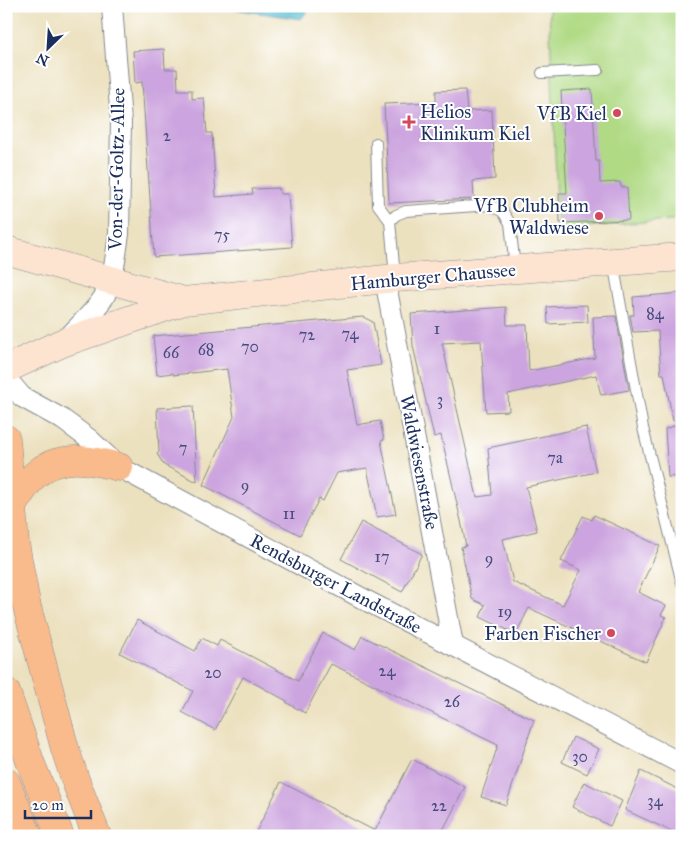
<svg xmlns="http://www.w3.org/2000/svg" width="688" height="842" font-family="'IM FELL Great Primer',serif">
<style>
.green{fill:#b0da84;stroke:#668471}
.water{fill:#53bdd0;stroke:#377697}
.building{fill:#cca4df}
.lines{fill:none;stroke-linecap:round;stroke-linejoin:round}
.service-casing{stroke:#84888e;stroke-width:12}
.minor-casing{stroke:#84888e;stroke-width:22}
.secondary-casing{stroke:#84888e;stroke-width:29}
.trunk-casing{stroke:#84888e;stroke-width:29}
.service{stroke:#fff;stroke-width:10}
.minor{stroke:#fff;stroke-width:20}
.secondary{stroke:#fde4d1;stroke-width:28}
.trunk{stroke:#fabb8c;stroke-width:28}
.poi-dot{fill:#d1495b;stroke:#fff;stroke-width:2}
.labels{text-anchor:middle;stroke-width:4;stroke-linejoin:round;paint-order:stroke}
.number-label{font-size:16px;fill:#474c7e}
.poi-label{font-size:19px;fill:#1b2f5e;stroke:#fff;text-anchor:end}
.street-label{font-size:19px;fill:#1b2f5e;stroke:#fff}
</style>
<rect width="100%" height="100%" fill="#fff"/>
<filter id="ink" filterUnits="userSpaceOnUse"><feTurbulence type="fractalNoise" baseFrequency=".02" numOctaves="2"/><feDisplacementMap in="SourceGraphic" scale="10" xChannelSelector="R" yChannelSelector="G"/><feConvolveMatrix kernelMatrix="1 2 1 2 8 2 1 2 1" color-interpolation-filters="sRGB"/></filter>
<filter id="wash" filterUnits="userSpaceOnUse"><feTurbulence type="fractalNoise" baseFrequency=".0096" numOctaves="4" result="noise"/><feDisplacementMap in="SourceGraphic" scale="20" xChannelSelector="R" yChannelSelector="G"/><feGaussianBlur stdDeviation="1.12" result="paint"/><feColorMatrix in="noise" values="0 0 0 0 0 0 0 0 0 0 0 0 0 0 0 0 0 1.4 0 .05"/><feComposite in="paint" operator="in"/></filter>
<g filter="url(#wash)">
<rect width="100%" height="100%" fill="#ece1bf"/>
<path class="green" d="M549 6H682V219L558 229Z"/>
<path class="water" d="M214 6H368L308 10 301 19Z"/>
<g id="blocks">
<path class="building" d="M164 49 165 69H177L178 90H192V99L204 98 207 133H212L216 197 253 194 252 189 279 188 280 194H288L292 247 154 257 142 82 135 83 133 51Z
M592 89 596 161H599L600 183 620 182 621 187H627L629 220 560 223 559 193H567L561 91Z
M465 90 467 111 492 110 495 179 473 181 474 199 389 203 384 104 436 102V91Z
M682 293V329H677L682 357V420L673 421 664 374H661L658 331 633 332 630 315H634L633 297Z
M587 305 588 322 548 324 547 307Z
M506 307 507 325H527L529 371 595 358 593 317 616 316 629 390 601 395 596 375 508 394 509 411 486 412 481 341 442 343 477 497 492 495 488 448 586 427 596 472 526 487 537 531 503 539 513 582 563 605 581 570 561 561 583 516 592 520 594 515 660 546 638 592 666 606 661 615 666 617 646 662 529 608 516 634 480 617 485 605 472 599 461 547 466 546 461 521 441 435 434 437 413 346 411 314Z
M363 317 373 322 381 365 347 370 357 425 380 421 384 440 381 441 396 514 377 517 367 468 337 473 323 501 319 499 300 535 203 485 234 417 227 369 173 375V373L157 375 153 336Z
M193 406 197 482 164 465 157 454 159 452 157 408Z
M682 423V476L668 477 665 429Z
M361 522 422 554 402 592 341 559Z
M137 620 195 651 202 638 217 646 220 640 298 681 323 633 355 650 362 636 534 720 506 805 481 797 498 745 331 664 305 713 287 703V701L243 677 215 730 182 712 193 691 120 653Z
M573 737 599 749 587 774 562 762Z
M412 759 465 787 440 836H254L281 782 375 831Z
M641 771 682 791V836L625 810Z
M584 782 622 801 610 826 572 807Z"/>
</g>
</g>
<g filter="url(#ink)">
<use href="#blocks" fill-opacity="0" stroke="#84888e" stroke-width="1"/>
<g class="lines">
<g class="service-casing">
<path id="service" d="M542 73 598 70
M376 143 378 205 390 221 395 277
M390 221 396 215 406 211 490 205 503 212 510 223 515 268
M613 262 643 428 682 583"/>
</g>
<g class="minor-casing">
<path id="minor" d="M385 279 453 645
M64 342C75 329 98 309 105 295 114 276 116 254 119 234L121 122 112 6
M6 378 22 397 62 419 89 439 119 467 369 602 682 764"/>
</g>
<g class="secondary-casing">
<path id="secondary" d="M6 250 184 301
M6 369 62 343 184 301 395 278 682 257"/>
</g>
<g class="trunk-casing">
<path id="trunk" d="M6 439 15 543 26 603 65 749 76 782 97 836
M11 508C18 497 25 485 34 476 58 452 90 460 119 467
M6 692 31 764 60 836
M6 782 28 836"/>
</g>
<use href="#service" class="service"/>
<use href="#minor" class="minor"/>
<use href="#secondary" class="secondary"/>
<use href="#trunk" class="trunk"/>
</g>
</g>
<g class="poi-dot">
<circle cx="617" cy="113" r="5"/>
<path d="M406.5 114.5h5v5h5v5h-5v5h-5v-5h-5v-5h5z"/>
<circle cx="599" cy="216" r="5"/>
<circle cx="611" cy="633" r="5"/>
</g>
<g class="labels">
<g class="number-label">
<text x="167" y="141">2</text>
<text x="222" y="240">75</text>
<text x="655" y="319">84</text>
<text x="437" y="334">1</text>
<text x="350" y="339">74</text>
<text x="307" y="340">72</text>
<text x="250" y="352">70</text>
<text x="206" y="355">68</text>
<text x="171" y="358">66</text>
<text x="440" y="405">3</text>
<text x="183" y="453">7</text>
<text x="555" y="463">7a</text>
<text x="245" y="491">9</text>
<text x="289" y="519">11</text>
<text x="382" y="562">17</text>
<text x="489" y="564">9</text>
<text x="505" y="617">19</text>
<text x="387" y="676">24</text>
<text x="213" y="678">20</text>
<text x="452" y="707">26</text>
<text x="580" y="762">30</text>
<text x="655" y="806">34</text>
<text x="439" y="811">22</text>
</g>
<g class="poi-label">
<text x="420" y="118" text-anchor="start">Helios<tspan x="420" dy="22">Klinikum Kiel</tspan></text>
<text x="607" y="120">VfB Kiel</text>
<text x="589" y="212">VfB Clubheim<tspan x="589" dy="22">Waldwiese</tspan></text>
<text x="601" y="640">Farben Fischer</text>
</g>
<g class="street-label">
<text transform="translate(116 169) rotate(-89)" y="7">Von-der-Goltz-Allee</text>
<text transform="translate(433 276) rotate(-5)" y="7">Hamburger Chaussee</text>
<text transform="translate(420 462) rotate(79)" y="7">Waldwiesenstraße</text>
<text transform="translate(336 583) rotate(28)" y="7">Rendsburger Landstraße</text>
</g>
</g>
<rect width="688" height="842" fill="none" stroke="#fff" stroke-width="25"/>
<g transform="translate(48 48) rotate(205)" stroke="#ffffff" stroke-width="4" paint-order="stroke">
<path d="M0-4L9 19L0 12L-9 19Z" fill="#1b2f5e"/>
<text y="-8" font-size="14" font-weight="bold" text-anchor="middle" fill="#1b2f5e">N</text>
</g>
<path d="M25 810v8h66v-8" fill="none" stroke="#1b2f5e" stroke-width="2.5"/>
<text x="32" y="810" font-size="15" fill="#1b2f5e" stroke="#ffffff" stroke-width="4" paint-order="stroke">20 m</text>
</svg>
